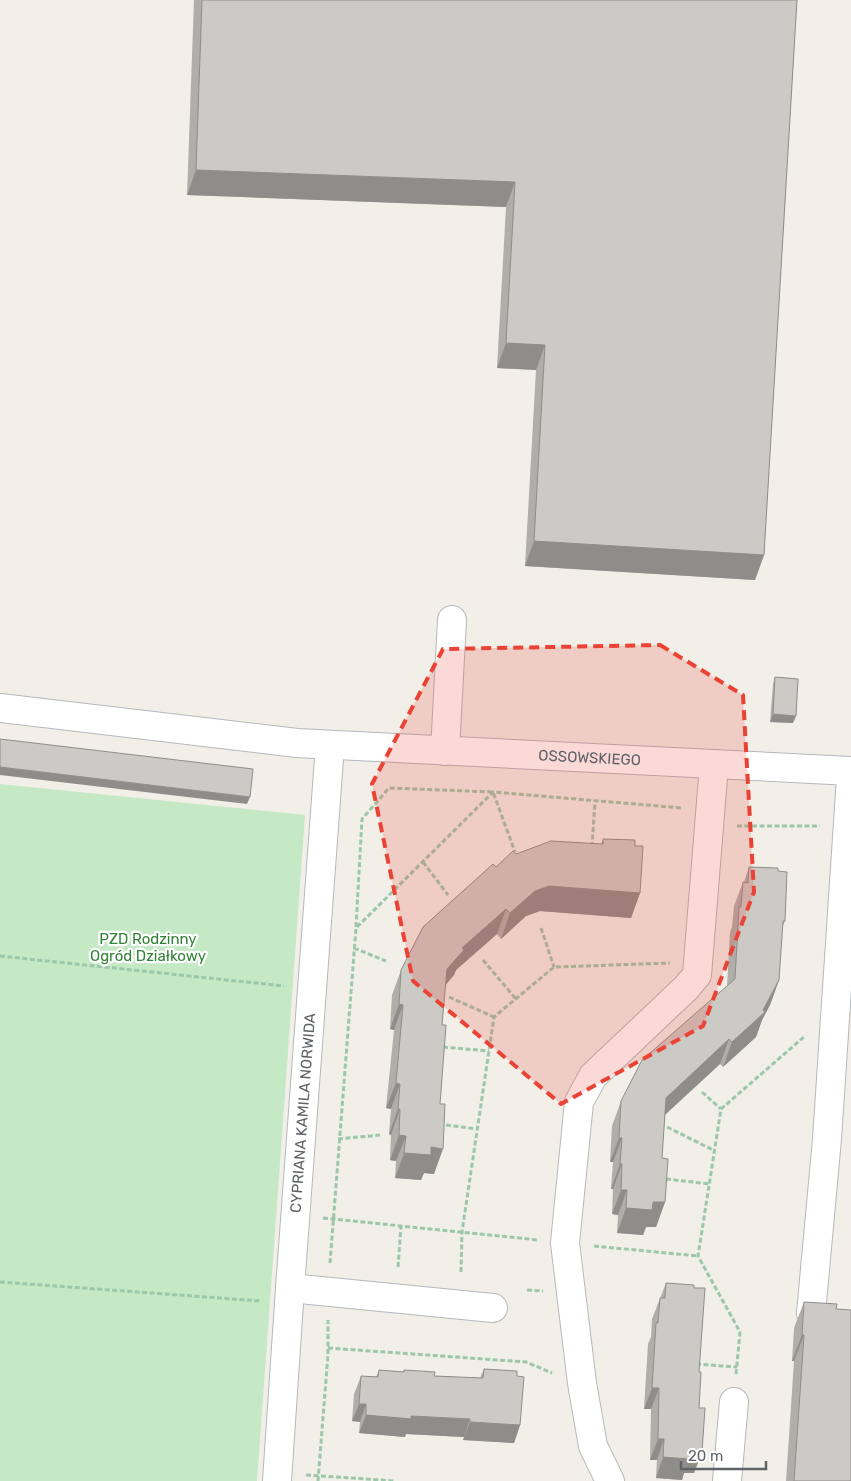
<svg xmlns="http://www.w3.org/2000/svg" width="851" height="1481" font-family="Rubik,sans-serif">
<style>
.garden{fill:#c5e8c5}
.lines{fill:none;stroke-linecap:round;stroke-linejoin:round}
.minor-casing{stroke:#b5b8bc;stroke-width:30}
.path{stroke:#9cc7a9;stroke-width:3;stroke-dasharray:5 2.5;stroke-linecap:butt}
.minor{stroke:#fff;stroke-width:28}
.wall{fill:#afaea9}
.shaded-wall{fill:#8f8d8a}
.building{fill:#cccac5;stroke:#8f8d8a}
.marked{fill:#ea4335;fill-opacity:0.2;stroke:#ea4335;stroke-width:4;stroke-dasharray:10 6;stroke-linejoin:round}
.labels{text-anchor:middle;stroke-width:4.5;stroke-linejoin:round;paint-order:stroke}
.street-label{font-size:15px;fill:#5f6368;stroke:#fff}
.park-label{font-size:15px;fill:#348238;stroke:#fff}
</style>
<rect width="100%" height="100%" fill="#f1efe8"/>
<path class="garden" d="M0 784 305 815 257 1481H0Z"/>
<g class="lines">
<g class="minor-casing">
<g id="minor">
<path id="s1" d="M0 708 297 743 851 771"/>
<path d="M445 751 452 620"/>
<path d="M290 1288 493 1308"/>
<path d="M811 1313 827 1139 851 777"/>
<path id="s2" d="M277 1481 290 1288 330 745"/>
<path d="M610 1481 593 1446 582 1383 565 1243 579 1102 593 1076 686 988 697 975 714 765"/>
<path d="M727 1481 734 1402"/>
</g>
</g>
<path class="path" d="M737 826H820
M592 847 595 801
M423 862 448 895
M356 927 362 819 389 788 493 792 515 852
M541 928 554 967
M354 948 386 961
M0 956 284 986
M483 960 516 999
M449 997 494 1017
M443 1047 489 1051
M702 1092 721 1109
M446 1125 477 1129
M667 1127 715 1151
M338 1139 380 1135
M666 1179 710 1184
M323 1218 538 1240
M594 1246 698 1256
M330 1263 356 928 493 792 682 808
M398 1267 401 1226
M461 1272 462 1232 494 1017 554 967 670 963
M0 1282 261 1301
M527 1290 543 1291
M328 1348 526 1362 552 1373
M696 1364 737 1367
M736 1374 740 1332 698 1256 721 1109 805 1036
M306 1475 395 1481
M318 1481 328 1354V1320"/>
<use href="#minor" class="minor"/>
</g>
<path class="wall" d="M194 0H797L764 555 755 580 525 566 536 370 497 368 506 207 187 195Z
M775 677 793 723 770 722 773 684Z
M603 839 635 846 640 893 631 918 540 911 526 916 501 939 497 934 456 970 454 975 445 985 442 1025 434 1174 424 1173 421 1180 395 1178 396 1161 390 1160 391 1135 389 1134 391 1109 386 1108 394 1030 390 1029 392 995 401 970 496 867 516 854 601 844Z
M749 867 778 871 785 921 782 928 779 980 770 1005 762 1020 756 1037 723 1067 720 1064 665 1115 662 1158 665 1202 656 1227H646L643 1235 617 1233 618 1215 612 1214 613 1189H611L613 1162H610L612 1126 621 1101 727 986 730 932 732 927 734 906 743 882H744Z
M666 1283 699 1372V1408L702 1452 694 1473H684L682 1480 656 1478 657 1460H650L651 1409H644L648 1344 651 1337 652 1319Z
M804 1302 836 1309 851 1481H786L794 1361H792L794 1328Z
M484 1369 517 1376 520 1425 514 1443 463 1440 464 1437 406 1434 405 1437 359 1433 360 1422 352 1421 354 1394 361 1376 376 1377 379 1370 403 1372 404 1370 434 1376 480 1378Z"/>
<path class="shaded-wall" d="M196 170 515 182 506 207 187 195Z
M506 343 545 345 536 370 497 368Z
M534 541 764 555 755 580 525 566Z
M773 714 796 716 793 723 770 722Z
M0 767 250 797 247 804 0 775Z
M549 886 640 893 631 918 540 911 526 916 501 939 510 913 535 891Z
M506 909 497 934 456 970 454 975 438 994 447 969 462 948Z
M779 980 770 1005 762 1020 756 1037 723 1067 732 1042 763 1010Z
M399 1004 403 1005 394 1030 390 1029Z
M729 1039 720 1064 657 1122 666 1098Z
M396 1083 400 1084 391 1109 386 1108Z
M398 1109H400L391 1135 389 1134Z
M399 1135 406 1136 396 1161 390 1160Z
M619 1138H622L613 1162H610Z
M431 1147 443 1149 434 1174 424 1173 421 1180 395 1178 404 1153Z
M620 1164H622L613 1189H611Z
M621 1190H627L618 1215 612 1214Z
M653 1202H665L656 1227H646L643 1235 617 1233 626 1208Z
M802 1335H804L794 1361H792Z
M652 1388H659L651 1409H644Z
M359 1404H366L360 1422 352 1421Z
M366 1415 411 1416 470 1419 464 1437 406 1434 405 1437 359 1433Z
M470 1422 520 1425 514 1443 463 1440Z
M658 1439H664L657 1460H650Z
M690 1452H702L694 1473H684L682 1480 656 1478 663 1457Z"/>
<path class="building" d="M202 0H797L764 555 534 541 545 345 506 343 515 182 196 170Z
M775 677 798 679 796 716 773 714Z
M0 739 253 769 250 797 0 767Z
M603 839 635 840V846H643L640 893 549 886 535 891 510 913 506 909 462 948 464 950 447 969 442 1025H446L440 1104H445L443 1149 431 1147V1155L404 1153 406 1136 399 1135 400 1109H398L400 1084 396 1083 403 1005 399 1004 401 970 423 927 493 864 496 867 513 851 516 854 551 841 603 844Z
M749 867 778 868V871L787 872 785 921H783L779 980 763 1010 765 1012 732 1042 729 1039 666 1098 662 1158 668 1159 665 1202H653L652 1210 626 1208 627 1190H621L622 1164H620L622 1138H619L621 1101 642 1060 735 979 739 907H741L743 882 748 883Z
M666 1283 694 1285V1288H705L699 1372H701L699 1408H705L702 1452H690L689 1459 663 1457 664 1439H658L659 1388H652L656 1323H658L660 1298H665Z
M804 1302 837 1304 836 1309 851 1310V1481H794L804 1335H802Z
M484 1369 517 1371V1376L524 1377 520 1425 470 1422V1419L411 1416V1419L366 1415V1404H359L361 1376 378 1377 379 1370 404 1372V1370L435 1372 434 1376 483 1378Z"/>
<path class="marked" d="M660 645 743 695 754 892 703 1026 561 1104 413 981 372 784 443 649Z"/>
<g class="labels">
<g class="street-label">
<text dy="5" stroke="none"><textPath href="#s1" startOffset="592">OSSOWSKIEGO</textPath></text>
<text dy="5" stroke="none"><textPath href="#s2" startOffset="369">CYPRIANA KAMILA NORWIDA</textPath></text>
</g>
<g class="park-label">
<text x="148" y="944">PZD Rodzinny<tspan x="148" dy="17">Ogród Działkowy</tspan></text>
</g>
</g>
<path d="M681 1461v8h85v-8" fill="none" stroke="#5f6368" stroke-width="2.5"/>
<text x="688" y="1461" font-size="15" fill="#5f6368" stroke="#ffffff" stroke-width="4" paint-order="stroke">20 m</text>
</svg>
